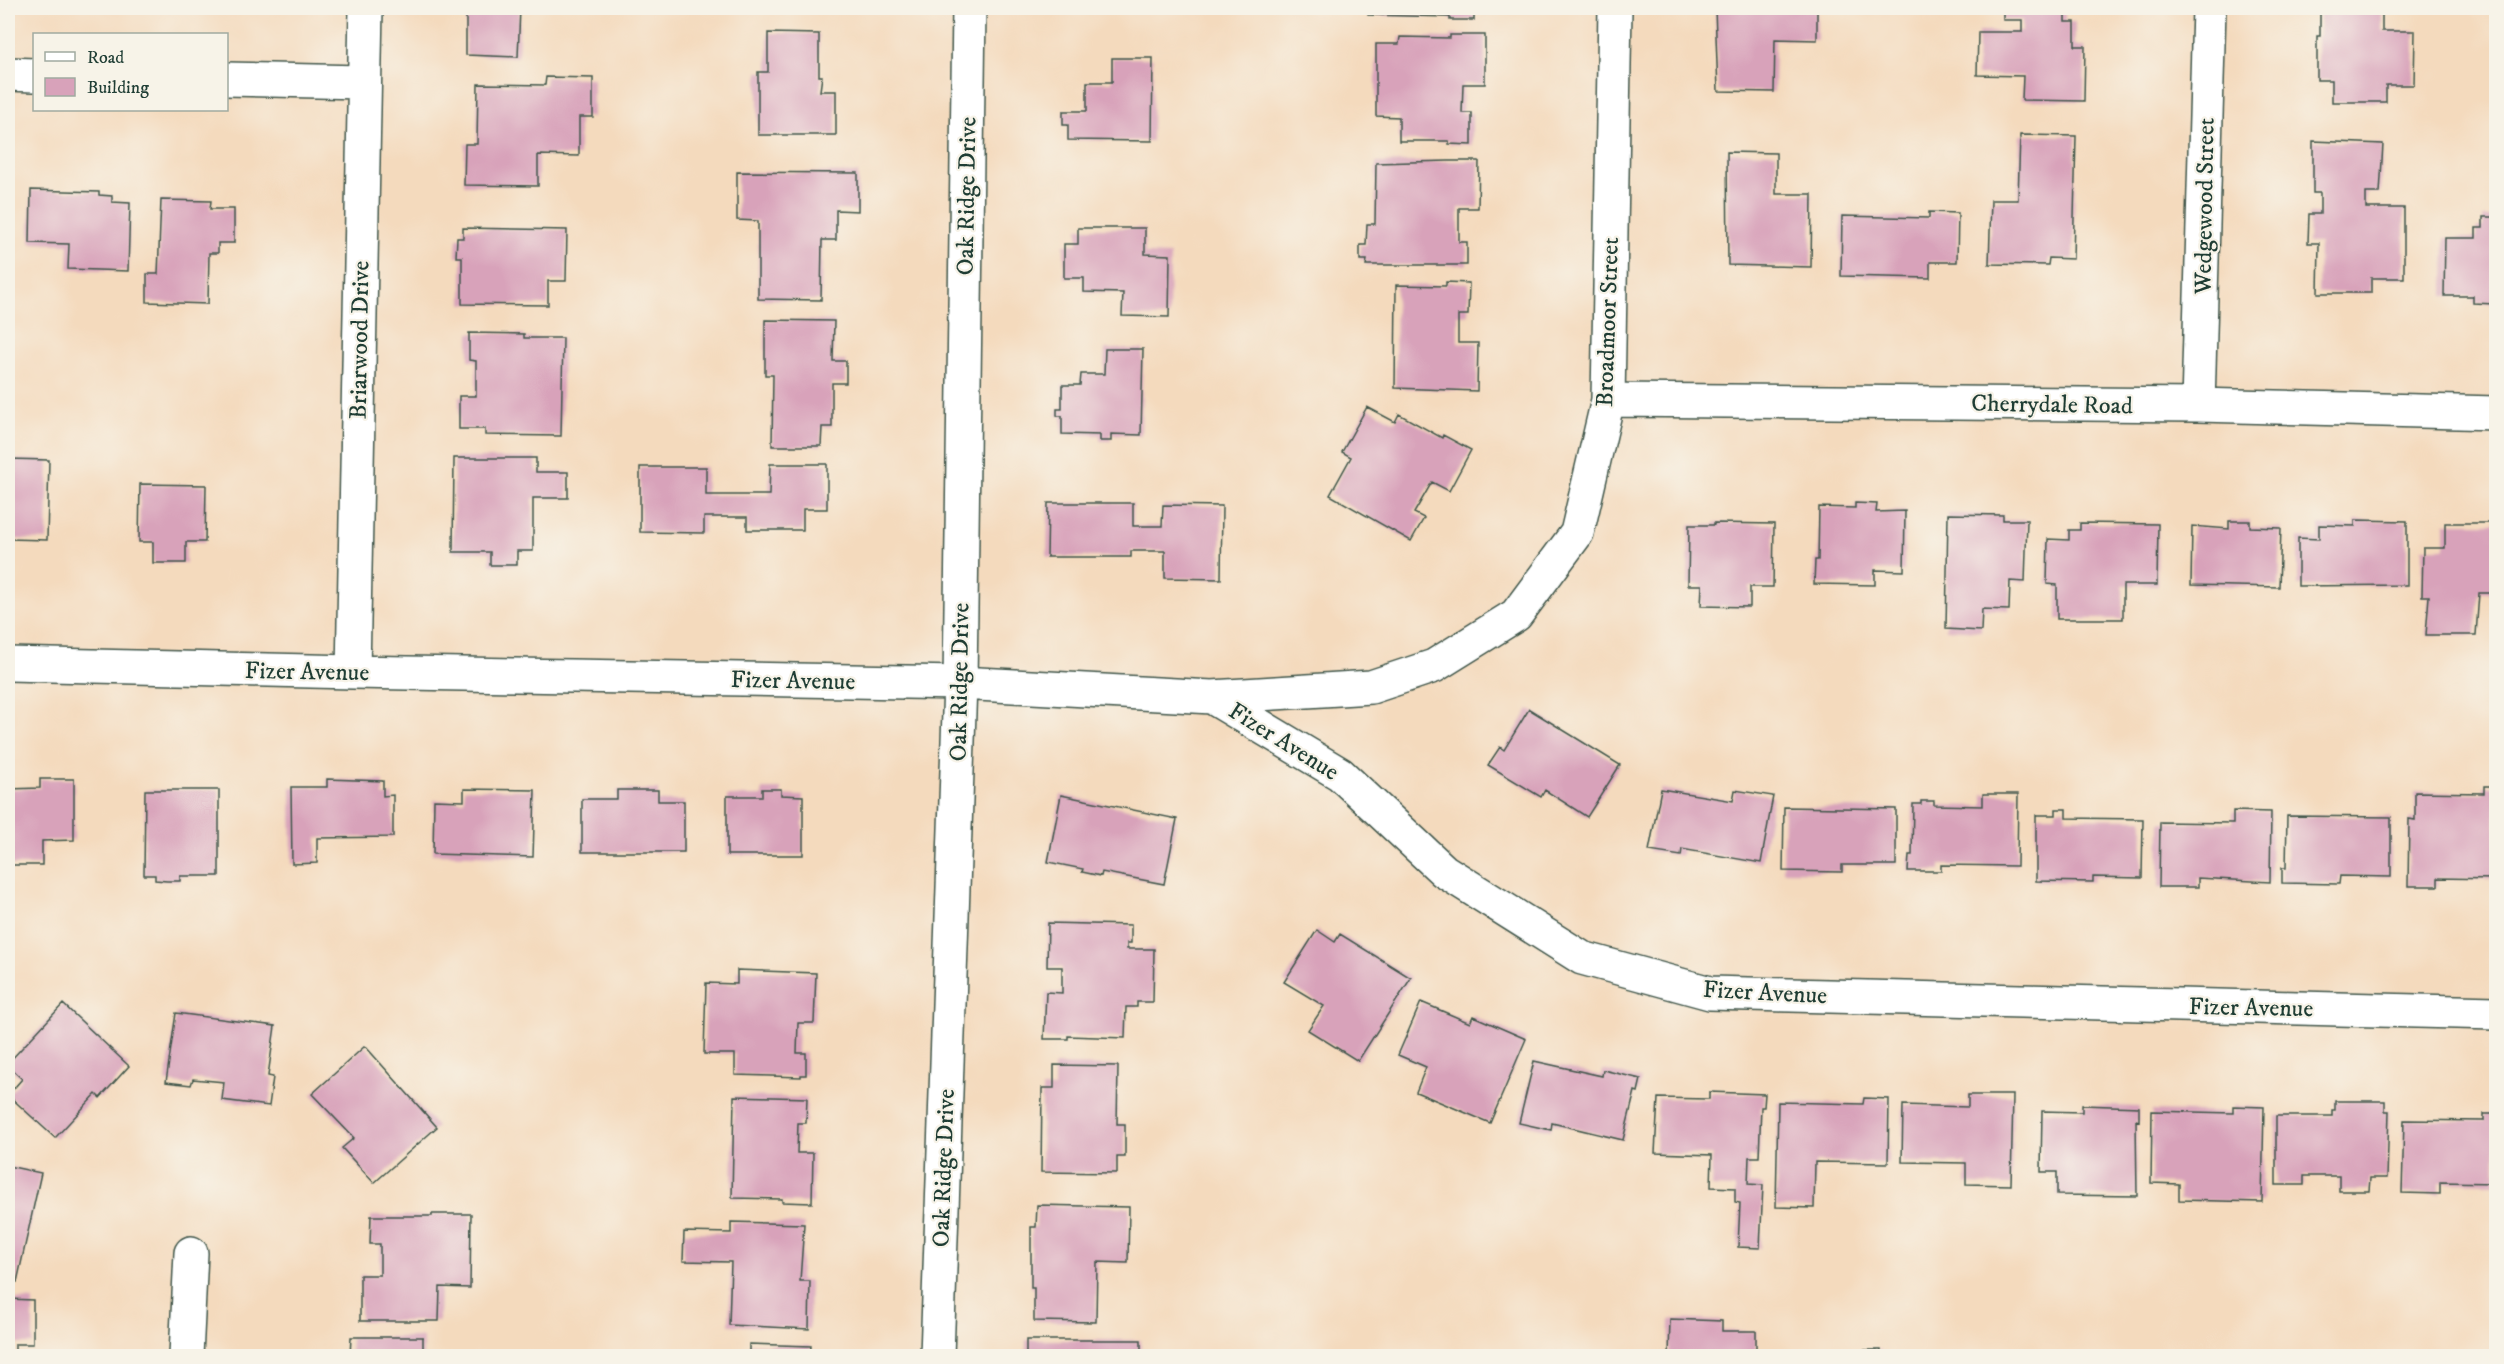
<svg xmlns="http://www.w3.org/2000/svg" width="2504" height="1364" font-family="'IM FELL DW Pica',serif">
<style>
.building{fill:#d8a2ba}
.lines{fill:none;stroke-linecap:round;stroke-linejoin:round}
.minor-casing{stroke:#3f5549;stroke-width:36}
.minor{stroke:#fff;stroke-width:33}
.labels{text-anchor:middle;stroke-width:4.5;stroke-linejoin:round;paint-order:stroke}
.street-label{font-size:24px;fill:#1f3d34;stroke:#f7f3e8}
</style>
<rect width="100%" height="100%" fill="#f7f3e8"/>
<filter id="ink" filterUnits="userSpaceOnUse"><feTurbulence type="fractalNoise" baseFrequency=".0167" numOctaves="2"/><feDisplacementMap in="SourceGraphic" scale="12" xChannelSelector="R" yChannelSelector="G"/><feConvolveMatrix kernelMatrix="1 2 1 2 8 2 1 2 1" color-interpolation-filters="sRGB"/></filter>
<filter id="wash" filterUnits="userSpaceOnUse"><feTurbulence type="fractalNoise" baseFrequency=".008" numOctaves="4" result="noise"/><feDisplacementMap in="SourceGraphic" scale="24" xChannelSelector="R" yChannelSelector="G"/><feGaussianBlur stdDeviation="1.35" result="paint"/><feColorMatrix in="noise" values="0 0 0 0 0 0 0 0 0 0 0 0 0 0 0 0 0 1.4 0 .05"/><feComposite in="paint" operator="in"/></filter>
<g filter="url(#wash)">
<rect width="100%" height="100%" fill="#f4dabd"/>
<g id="blocks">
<path class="building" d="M466 8H520L518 57 466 55Z
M1368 8H1474V20H1450V17L1368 15Z
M1715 8H1817V40L1775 39 1774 92 1718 91Z
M2003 8H2065V22H2075V46H2085L2084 101 2022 100 2023 76 1977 75 1978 32H2022V20H2003Z
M2320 8H2382V31H2415L2414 85H2386V102H2332V80H2317V36H2320Z
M768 33 819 34V76H822L820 91H836V135H758V72H768Z
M1450 35H1485V84H1463L1462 113H1472V145L1449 144V141H1399V117L1376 116V44H1399L1400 37 1450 38Z
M1112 58H1153L1152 141 1068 140V125H1063V111H1087V82H1112Z
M546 77 593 78V117H579V156L538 155V186L464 185 465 144H477L478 84 545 85Z
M2020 135 2076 136 2073 259 2049 258 2048 265 1989 264 1991 200H2018Z
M2313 141 2383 144 2380 193H2366V208H2404V278H2371V293H2318L2319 243H2308L2309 214H2320V193H2313Z
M1727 152 1776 153V194H1812L1811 267 1728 265Z
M1448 161H1479L1478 208H1459V242H1467V265H1366L1367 260H1360V245H1366L1367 224H1375L1376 163Z
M737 172 858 173V211L836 210V240H822L821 300 758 299V221L737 220Z
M31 190 99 192V195L112 196V202L130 203 128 271 68 269 69 244 30 243Z
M161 200 211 201 210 209H234V243H218V253H209L208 304 147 302V274H158Z
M1929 212 1958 213 1957 262H1930V278L1841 276 1842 216 1929 218Z
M2483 217H2496L2495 304 2473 303V296H2444L2445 238H2476V228H2483Z
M463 228 567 230 566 281H548V305L462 304V257H456L457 238H463Z
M1078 228H1145V254L1170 255 1169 317 1122 316 1123 293 1084 292V278H1064V244H1078Z
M1446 282 1469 283 1468 315H1458V343H1478L1477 391 1395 388 1396 285 1446 286Z
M765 320 834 321 833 361H846V383H832V427H822L821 446H772L773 375H765Z
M469 333 524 334V338H563L561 436 485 435V429H459V396H476V361L469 360Z
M1105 349H1143L1141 435 1111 434V441H1100V435L1062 434V416H1057V409H1062V385H1080L1081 374H1104Z
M1367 407 1395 422 1399 414 1442 438 1443 435 1471 450 1449 491 1432 482 1414 513 1424 518 1411 541 1330 495 1351 457 1342 452Z
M454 458H536V472H568V498H533V551H517V565H490V552H453Z
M8 459 49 460 47 540 8 539Z
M770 464H827V509H803V530H747V517H704V533L640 532V467H706V495H769Z
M140 484 206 485 205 542H186V563H153V542H139Z
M1048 503H1133V526H1162L1163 505 1222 506 1221 579 1165 578V551H1131V557H1047Z
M1855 503 1877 504 1876 512 1905 511 1904 571 1875 570V585L1814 584 1815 560H1818L1819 507 1855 508Z
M1948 514 2003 515V520H2027L2025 582 2010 581 2009 610 1982 609 1981 631 1946 629Z
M2355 520 2407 521V585L2298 586V538L2319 539V525L2355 526Z
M2229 521H2250V527L2281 528 2279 587 2191 585 2192 526 2229 529Z
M1714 523 1774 524 1773 587H1750V607L1701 606 1702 585H1688L1689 525H1714Z
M2080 523 2158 524 2157 585H2123V619H2057V585L2047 584 2048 539 2069 540V530H2080Z
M2445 523H2496V593H2479L2476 635H2426L2429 596H2422L2423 548H2445Z
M1529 709 1620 765 1587 817 1545 790 1541 797 1488 765 1500 747 1504 750Z
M40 779H74V840L42 841V865H8V789L40 788Z
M327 779 383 781V796L393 795V837L317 838V863L292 864 291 787H327Z
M2484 786H2496V879L2438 878V886H2408L2409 819 2415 820V792L2484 793Z
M464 789 535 790 533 857 433 854 434 800 464 801Z
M762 789H781V795L803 796V855H727V796H762Z
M1661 789 1733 801 1735 790 1773 796 1761 863 1682 849 1681 856 1649 851Z
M145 790H219V876H180V881H167L155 880V875H144Z
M617 790H658V801H684V852H582V799H617Z
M1983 794H2018L2017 866 1941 865V871H1908L1909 855H1912L1913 804H1921V801H1934V805L1983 806Z
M1061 795 1177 819 1164 884 1102 872 1101 876 1082 872 1083 869 1048 862Z
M1784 807 1896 809V865H1842V872L1783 871Z
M2056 809H2066V818L2143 819 2142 878 2093 877V882L2036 881V815H2056Z
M2233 811 2271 812 2270 882 2198 878V887H2159L2160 822 2233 823Z
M2287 816 2391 817V877L2340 876 2339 884 2282 883V868H2286Z
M1048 923 1131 925V943H1127V949H1154L1153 1002H1137V1007H1126L1125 1038 1068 1036V1039H1044L1046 992 1062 993V967H1047Z
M1317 930 1335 942 1340 934 1411 978 1358 1061 1308 1030 1324 1006 1284 982Z
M737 970 816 973 814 1023H798L797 1053H806V1075H801V1077L735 1075V1054H704L706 983 737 984Z
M1421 1002 1470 1023 1473 1016 1526 1039 1490 1123 1416 1092 1426 1067 1398 1055Z
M63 1004 129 1066 100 1098 96 1094 55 1138 8 1095 22 1079 8 1066V1063Z
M176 1013 275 1026 268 1076 273 1077 269 1106 222 1100 224 1082 193 1079 191 1085 166 1082Z
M365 1046 437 1127 374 1183 342 1148 354 1138 312 1094Z
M1534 1061 1602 1076 1603 1070 1641 1079 1638 1092 1635 1091 1623 1140 1552 1123 1551 1130 1519 1123Z
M1054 1065 1118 1066 1117 1124H1125V1157H1117V1173L1041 1172 1042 1088H1054Z
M1709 1092 1765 1094 1764 1107H1761L1759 1157H1749L1748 1184 1763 1185 1760 1248 1738 1247 1740 1203 1735 1202V1188L1711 1187 1712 1155 1655 1153 1658 1098 1709 1099Z
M1968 1095H2013L2011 1185 1966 1184V1163L1902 1162 1903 1105 1968 1107Z
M734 1096 807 1098 806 1123H798L797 1153H813L812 1203 782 1202V1199L732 1198Z
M1864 1098 1889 1099 1888 1163 1815 1162 1814 1208 1776 1207 1778 1102 1863 1104Z
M2335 1101H2385V1111H2389L2387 1178H2370L2369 1191H2339V1176H2304V1185H2276V1116H2332V1110H2335Z
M2082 1105 2139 1107V1121L2136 1120 2137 1196 2057 1195V1172H2041L2042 1111 2082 1112Z
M2233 1106 2264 1107 2262 1202 2179 1200V1184L2151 1183 2152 1111 2233 1113Z
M2484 1114H2496V1183L2440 1182V1194L2402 1193 2404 1120 2484 1121Z
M8 1166 41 1173 17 1282 8 1280Z
M1037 1205 1129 1207 1128 1263 1097 1262 1096 1322 1034 1321V1288H1031V1227H1036Z
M432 1214H471L470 1288 440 1287 439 1321H360V1275H380V1244H370L371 1216H432Z
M731 1222 804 1224 800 1281H810L809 1329 729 1325 731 1262 683 1261 684 1232 731 1233Z
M8 1299 33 1300V1344H15V1356H8Z
M1670 1319 1722 1321V1331H1756V1356H1669Z
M351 1337H423V1356H350Z
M1026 1340H1141V1356H1026Z
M749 1344 811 1346 810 1356H749Z
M1846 1350H1881V1356H1846Z"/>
</g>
</g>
<g filter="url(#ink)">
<use href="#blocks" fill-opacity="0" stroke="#3f5549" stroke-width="1.5"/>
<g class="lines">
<g class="minor-casing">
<path id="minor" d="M8 74 34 75
M226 79 363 82
M1608 400 2198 405 2496 413
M2198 405 2209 8
M8 664 353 672 960 683 1212 697 1340 774 1444 871 1582 958 1710 993 2496 1013
M353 672 366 8
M1212 697 1371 687 1434 666 1516 615 1577 533 1608 400 1615 8
M186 1356 191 1253
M937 1356 960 683 969 8"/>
</g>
<use href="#minor" class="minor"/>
</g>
</g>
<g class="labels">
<g class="street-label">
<text transform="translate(966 196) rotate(-89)" y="8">Oak Ridge Drive</text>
<text transform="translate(2204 206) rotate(-89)" y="8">Wedgewood Street</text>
<text transform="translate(1607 322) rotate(-88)" y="8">Broadmoor Street</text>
<text transform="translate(359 340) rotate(-89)" y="8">Briarwood Drive</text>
<text transform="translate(2052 404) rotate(1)" y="8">Cherrydale Road</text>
<text transform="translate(307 671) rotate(1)" y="8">Fizer Avenue</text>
<text transform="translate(793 680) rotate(1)" y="8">Fizer Avenue</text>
<text transform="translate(959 682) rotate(-89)" y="8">Oak Ridge Drive</text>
<text transform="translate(1284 741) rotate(32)" y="8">Fizer Avenue</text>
<text transform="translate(1765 992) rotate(3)" y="8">Fizer Avenue</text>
<text transform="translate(2251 1007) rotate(1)" y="8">Fizer Avenue</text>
<text transform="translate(943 1168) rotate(-88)" y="8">Oak Ridge Drive</text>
</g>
</g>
<rect width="2504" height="1364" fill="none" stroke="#f7f3e8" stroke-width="30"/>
<rect x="33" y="33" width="195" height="78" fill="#f7f3e8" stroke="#a1aaa0" stroke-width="1.5"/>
<rect x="45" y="52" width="30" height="9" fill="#ffffff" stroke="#a1aaa0" stroke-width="1.5"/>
<text x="87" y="63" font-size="18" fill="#1f3d34">Road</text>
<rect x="45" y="78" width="30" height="18" fill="#d8a2ba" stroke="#a1aaa0" stroke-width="1.5"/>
<text x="87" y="93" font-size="18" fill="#1f3d34">Building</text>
</svg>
